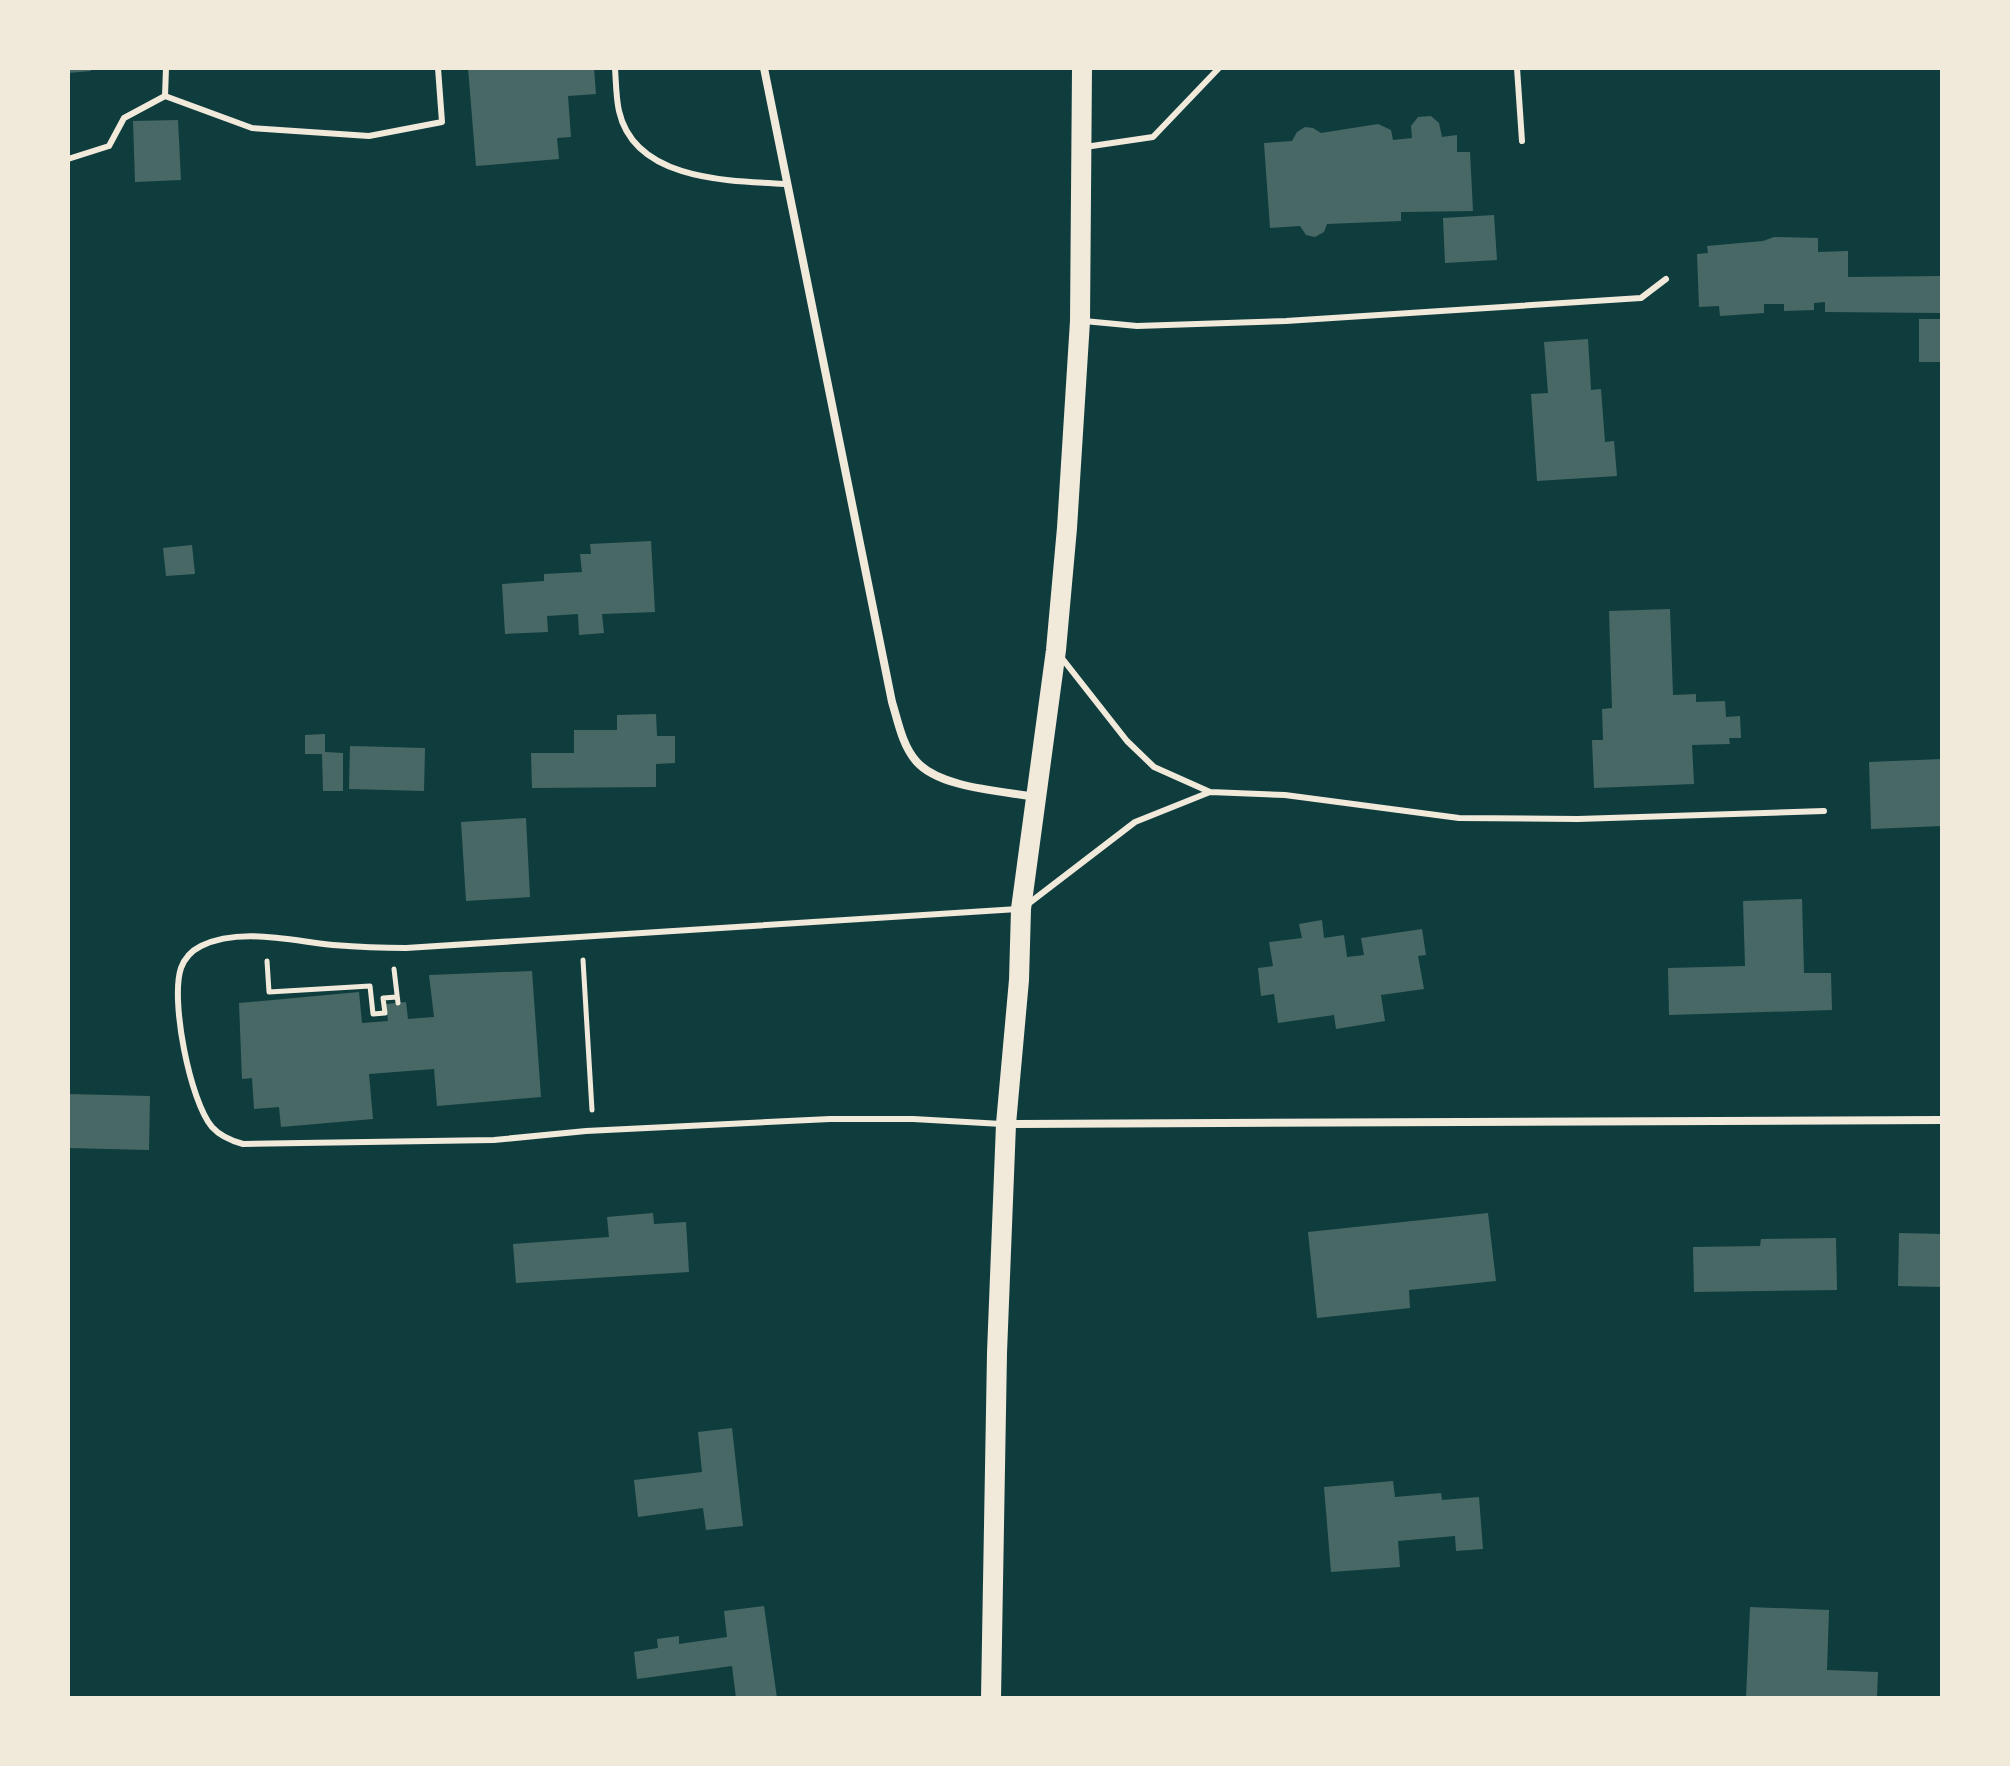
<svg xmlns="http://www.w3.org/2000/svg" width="2010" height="1766" font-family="'PT Sans Narrow',sans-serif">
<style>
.building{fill:#486865}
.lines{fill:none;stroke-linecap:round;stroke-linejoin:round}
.path{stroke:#f1e9da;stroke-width:5}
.service{stroke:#f1e9da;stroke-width:6}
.minor{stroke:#f1e9da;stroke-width:8}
.primary{stroke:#f1e9da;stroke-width:20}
</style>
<rect width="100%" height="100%" fill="#0f3d3e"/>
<path class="building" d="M68 68H91V71L68 73Z
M468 68H594L596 94 568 96 571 137 557 138 559 159 476 166Z
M1431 116 1439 123 1442 137 1457 135V152H1470L1473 211 1401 212V221L1327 224 1324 232 1315 237 1306 235 1300 226 1270 228 1264 143 1292 141 1297 132 1305 127 1313 128 1321 133 1378 124 1391 130 1393 140 1412 138 1411 126 1418 117Z
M178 120 181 180 135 182 133 121Z
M1494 215 1497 260 1445 263 1443 218Z
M1774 237 1818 238V252L1848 251V277L1942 276V313L1825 312V302L1814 303V310L1784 311V304H1764V313L1720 316 1719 306 1699 307 1697 254 1708 253 1707 246 1763 241Z
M1919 319H1942V362H1919Z
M1588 339 1591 390 1601 389 1605 442 1614 441 1617 476 1537 481 1531 394 1548 393 1544 342Z
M651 541 655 612 602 614 604 633 579 635 578 614 547 616 548 632 505 634 502 584 544 581V574L582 572 580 554H591L590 544Z
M192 545 195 574 166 576 163 548Z
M1670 609 1673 695 1696 694V702L1725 701 1726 717 1740 716 1741 738H1729L1730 744 1692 745 1694 784 1594 788 1592 740H1603L1602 709 1612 708 1609 611Z
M656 714 657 736H675V763L656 764V787L532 788 531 753H574V730H617V715Z
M325 734V752L343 753V791H323L322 754H305V735Z
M350 746 425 748 424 791 349 789Z
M1942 759V826L1871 829 1869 762Z
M526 818 530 897 466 901 461 822Z
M1802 899 1804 973H1831L1832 1010 1669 1015 1668 968 1745 966 1743 901Z
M1322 920 1324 938 1344 935 1347 957 1364 955 1361 938 1422 929 1426 955 1418 956 1424 989 1381 995 1385 1021 1336 1029 1334 1015 1278 1023 1274 994 1261 996 1258 968 1273 966 1269 942 1302 938 1299 924Z
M532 971 541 1097 437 1106 434 1069 369 1074 373 1119 281 1127 279 1107 254 1109 252 1078 242 1079 239 1003 359 992 362 1023 388 1021 386 1004 406 1002 408 1019 434 1017 429 975Z
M68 1094 150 1096 149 1150 68 1148Z
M653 1213 654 1224 686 1222 689 1272 516 1283 513 1244 609 1237 607 1217Z
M1488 1213 1496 1281 1409 1290 1410 1308 1317 1318 1308 1232Z
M1899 1233 1942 1234V1287L1898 1286Z
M1836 1238 1837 1290 1694 1292 1693 1247 1760 1246 1761 1239Z
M732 1428 743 1526 706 1530 703 1508 638 1517 634 1480 702 1472 698 1432Z
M1393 1481 1395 1497 1441 1493 1442 1500 1479 1497 1483 1549 1456 1551 1455 1536 1398 1541 1400 1567 1331 1572 1324 1487Z
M764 1606 777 1698H736L732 1666 637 1679 634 1652 658 1648 657 1639 679 1636V1644L727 1637 724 1611Z
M1750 1607 1829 1610 1827 1670 1878 1672 1877 1698H1746Z"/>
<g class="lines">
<path class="path" d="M583 960 592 1110
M267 961 269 992 370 986 373 1014 385 1013 383 998 397 997
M394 969 398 1003"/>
<path class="service" d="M615 68C616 82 616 98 619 111 635 182 732 181 788 184
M1517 68 1522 141
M165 96 166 68
M1085 147 1153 137 1219 68
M68 159 109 146 124 118 165 96 252 128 369 136 442 122 438 68
M1084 321 1137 326 1286 321 1641 298 1666 279
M1210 792 1285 795 1459 818 1578 819 1824 811
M1028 904 1135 822 1210 792 1154 767 1127 741 1061 657
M1002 1124 913 1119H830L586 1131 494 1140 243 1144C232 1141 220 1136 212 1127 190 1101 170 1000 181 968 185 957 191 951 201 946 240 927 292 941 333 945 358 947 382 948 406 948L1018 909"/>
<path class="minor" d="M764 68 892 702C898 721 902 745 916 761 939 788 1002 791 1036 797
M1007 1124 1942 1120"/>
<path class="primary" d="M991 1698 997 1353 1006 1124 1019 980 1021 909 1056 650 1067 528 1080 321 1082 68"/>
</g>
<rect width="2010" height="1766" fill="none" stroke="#f1e9da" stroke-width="140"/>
</svg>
